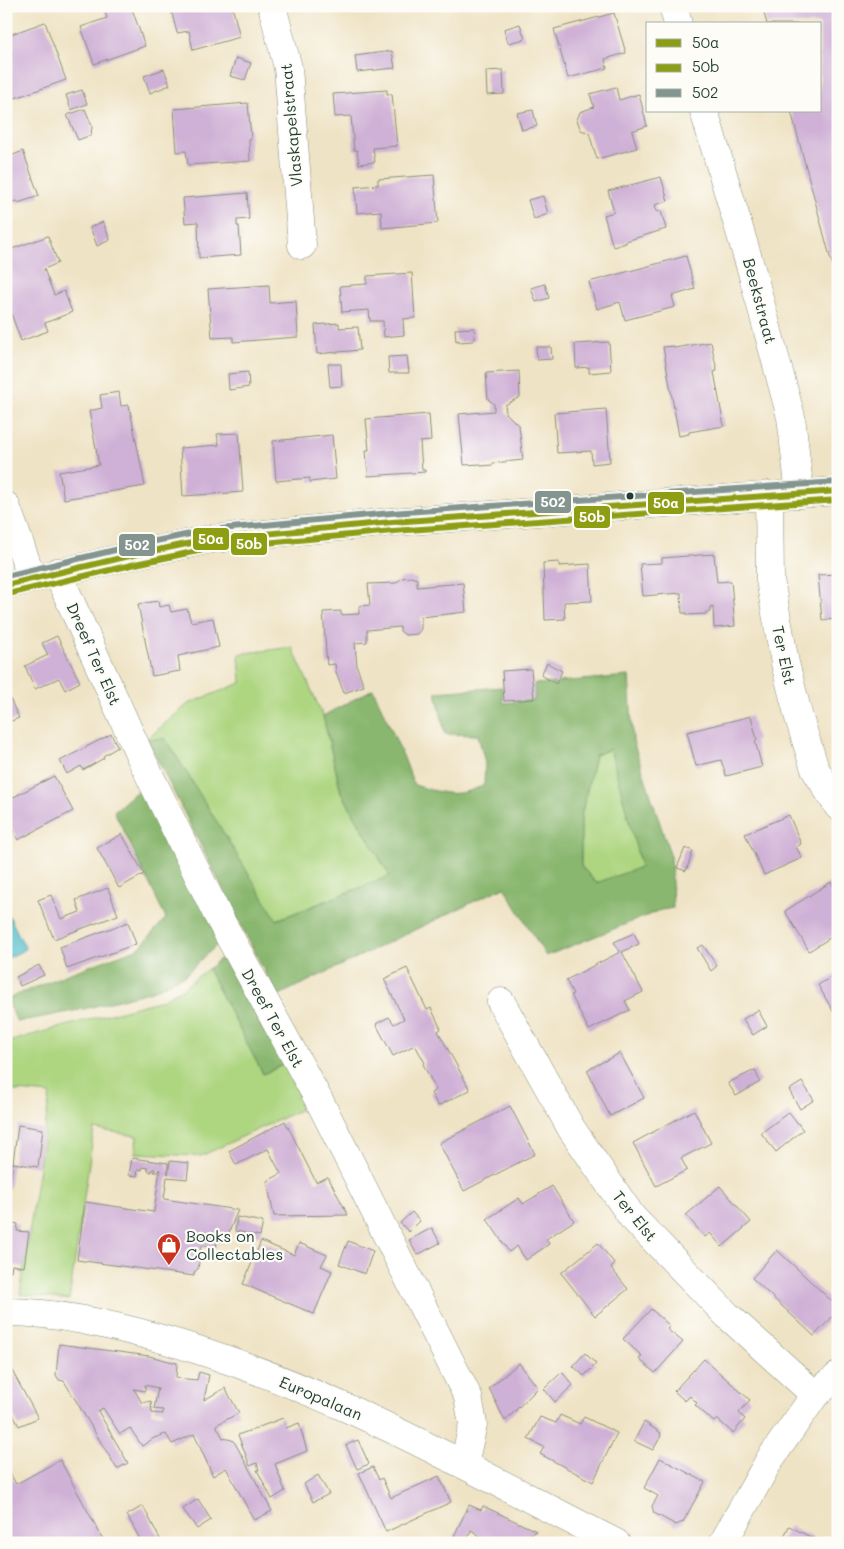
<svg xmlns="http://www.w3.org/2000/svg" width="844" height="1549" font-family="Mali,sans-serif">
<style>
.green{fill:#aed681;stroke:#668a5a}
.forest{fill:#8ab76f;stroke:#547a52;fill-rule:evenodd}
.water{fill:#4ebbc9;stroke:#367c7e}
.building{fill:#cfb0d6;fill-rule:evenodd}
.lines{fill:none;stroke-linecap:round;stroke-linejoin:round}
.minor-casing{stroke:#87907c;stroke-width:29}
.tertiary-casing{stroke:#87907c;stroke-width:29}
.minor{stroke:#fff;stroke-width:28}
.tertiary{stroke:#fff;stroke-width:28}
.bus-1-casing{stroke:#fdfcf7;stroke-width:10}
.bus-2-casing{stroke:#fdfcf7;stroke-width:10}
.bus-3-casing{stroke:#fdfcf7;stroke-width:10}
.bus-1{stroke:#8d9e12;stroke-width:6}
.bus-2{stroke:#8d9e12;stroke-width:6}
.bus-3{stroke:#84948f;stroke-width:6}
.bus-dot{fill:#1f3d34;stroke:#fdfcf7;stroke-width:2}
.labels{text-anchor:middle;stroke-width:4.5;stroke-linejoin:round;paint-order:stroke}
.street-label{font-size:16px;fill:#1f3d34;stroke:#fdfcf7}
.poi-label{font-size:16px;fill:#1f3d34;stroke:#fdfcf7;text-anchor:start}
.line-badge{stroke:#fdfcf7;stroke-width:2}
.badge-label{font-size:14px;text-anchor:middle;font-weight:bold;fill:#fff}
</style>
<rect width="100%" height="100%" fill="#fdfcf7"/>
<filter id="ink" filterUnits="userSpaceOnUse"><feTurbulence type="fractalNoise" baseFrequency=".02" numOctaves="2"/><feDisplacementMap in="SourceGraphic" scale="10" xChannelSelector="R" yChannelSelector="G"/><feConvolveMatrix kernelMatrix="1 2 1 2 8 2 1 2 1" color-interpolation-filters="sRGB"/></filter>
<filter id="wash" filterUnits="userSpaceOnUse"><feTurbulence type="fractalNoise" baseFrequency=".0096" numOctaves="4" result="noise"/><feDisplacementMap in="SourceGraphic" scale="20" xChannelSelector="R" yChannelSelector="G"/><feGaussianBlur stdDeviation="1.12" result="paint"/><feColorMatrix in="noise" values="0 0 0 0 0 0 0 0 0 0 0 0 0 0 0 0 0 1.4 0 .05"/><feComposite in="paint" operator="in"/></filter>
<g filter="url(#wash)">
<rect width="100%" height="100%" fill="#efe3c5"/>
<path class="green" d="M292 647 323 716 341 792 390 876 276 920 166 739H147L188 704 241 683 239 654Z
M611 749 642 868 596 883 581 866V816L595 755Z
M208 969 263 1074 285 1064 308 1106 201 1156 135 1153 137 1136 94 1129 69 1300 20 1294 50 1094 6 1090V1043L28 1036 162 1000 183 988Z"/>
<path class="forest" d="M629 676 633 741 671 857 673 908 661 910 546 956 504 887 277 996 147 739H166L277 920 390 876 341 792 323 716 373 689 404 758 414 785C443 793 455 799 484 785L485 763 478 735 445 734 436 692 502 687 503 703 535 700 534 684 553 683 557 685 559 682ZM610 749 641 867 596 883 581 866V816L595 755Z
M143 786 221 941 185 975 152 991 84 1009 17 1022 7 999 65 975 139 948 166 918 114 811Z
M226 954 285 1064 263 1074 208 969Z"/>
<path class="water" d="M6 910 26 949 6 959Z"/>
<g id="blocks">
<path class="building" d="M103 6H131L145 46 94 64 81 27 107 18Z
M170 6H232L240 37 193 50 189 31 177 33Z
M762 6H838V280L830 257 791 111H820V24H767Z
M614 13 626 53 605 59 607 68 568 78 554 29Z
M45 22 66 80 15 98 6 73V58L12 56 6 41V36Z
M520 24 525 39 508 43 504 29Z
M392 51 395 68 357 72 355 56Z
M236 58 251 63 245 80 230 76Z
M164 69 170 85 150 93 144 76Z
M503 70 504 94 487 95 486 71Z
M616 87 619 100 639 94 647 126 632 131 637 148 597 159 589 133 581 130 577 120 580 112 594 107 590 94Z
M82 90 87 104 71 110 66 95Z
M387 90V94H392L397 146 373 148 375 162 359 164 357 150H354L351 116 335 117 333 94Z
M248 103 251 139H249L250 161 188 165 186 151 177 152 174 109Z
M85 109 92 126 91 135 78 140 67 115Z
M533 110 537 126 522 130 517 113Z
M23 151 39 196 18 203 17 201 7 204 10 213 6 215V158Z
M434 175 438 223 382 228 381 211 357 213 355 187 378 185V179Z
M661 177 668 201 655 205 657 212 661 211 666 229 626 241V243L613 247 604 215 614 212 608 191Z
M247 193 249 219 237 220V226H239L241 255 199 258 198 222 185 223 183 198Z
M543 196 548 214 534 219 528 200Z
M103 222 110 240 97 246 90 227Z
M48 236 58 263 44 269 54 295 64 291 72 312 45 323 48 331 21 341 7 302 11 301 6 289V251Z
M686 256 695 289 672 296 675 307 625 320 620 302 597 309 589 282Z
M412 273 415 318 403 319 404 335 384 337 383 321H370L369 310 342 312 340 286 367 284V276Z
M545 284 549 298 536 302 531 288Z
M269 285 270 303 296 301 298 337 233 342V337L212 338 208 289Z
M339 323V328L358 327 360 350 317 354 315 325Z
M474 328 475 339 473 341 459 342V340L456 341 455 329Z
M609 342 611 371 589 373V367L576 368 575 344Z
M711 342 717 371 714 372 724 426 689 432V434L679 436 663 347 674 346V348Z
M536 347H551L552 359 537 360Z
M407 356 409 373H389L388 357Z
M328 364H341L342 386 330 387Z
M519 371 520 397 505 405 506 413 519 426 523 460 493 463V465L481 466V464L464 465 459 414 494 411V404L488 399 486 373Z
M248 372 249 387 229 390 228 374Z
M119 392 121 406 129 405 145 486 64 499 59 472 99 465 89 411 102 408 100 395Z
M606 409 610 462 592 464 591 451 557 453 554 413Z
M429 414 431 441 420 442 422 470H425V472L368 476 366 450H369L366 419Z
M239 433 243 492 183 496 180 448 219 445 217 434Z
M332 435 336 479 310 482V478L276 481 273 441Z
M835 540H838V552H836Z
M714 554 717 582 731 581 735 626 714 628 713 606 710 607V612H706V614L687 615V613H682L681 593 643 596 640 564 662 563V558Z
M559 562V566L590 564 592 601 564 602 565 619 545 620 543 563Z
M838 574V619L822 620 818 575Z
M411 577 417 579V587L463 583 466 612 421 617V629L417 634 405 635 400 631V627L367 630V642L355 643 357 667 364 686 344 693 336 672 335 664 327 665 323 612 341 611V615L359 614V606L370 605 368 584 396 583 402 578Z
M158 601 159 607 169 605 171 612 187 609 191 622 213 618 219 647 178 656 180 671 152 676 138 604Z
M57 636 80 682 65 690 59 678 35 689 25 666 48 655 42 643Z
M547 663 562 671 556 684 541 675Z
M531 669 534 699 504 701 502 671Z
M10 699 19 718 6 723V701Z
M751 716 757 740 755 741 762 767 726 776 721 760 696 766 687 732Z
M111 734 118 747 103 756 104 758 83 770 81 766 67 774 60 761Z
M54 776 73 811 18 840 6 817V801Z
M789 815 801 844 796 847 802 858 764 875 745 834Z
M122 834 144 874 119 888 97 848Z
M685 848 693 851 686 871 677 868Z
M831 882 838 893V933L809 951 785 911Z
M108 888 118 915 54 939 38 900 51 895 61 919 80 912 76 900Z
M128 922 136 944 67 969 60 947Z
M634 933 639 944 622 952 643 992 625 1001 630 1010 589 1030 571 995 573 994 566 980 620 952 614 942Z
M703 945 717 966 711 971 697 948Z
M39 965 44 975 20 986 16 977Z
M407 968 427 1010 431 1008 441 1029 438 1031 470 1090 438 1106 431 1093 436 1090 423 1064 425 1063 415 1045 393 1056 376 1024 389 1017 394 1024 404 1019 384 979Z
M838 973V1011L834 1013 818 985Z
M758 1010 767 1026 753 1035 743 1019Z
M620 1053 644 1098 610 1116 587 1070Z
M755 1070 760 1082 736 1096 728 1083Z
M802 1082 814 1100 800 1109 789 1090Z
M510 1106 535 1154 464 1191 439 1143Z
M694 1110 711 1143 681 1158 687 1170 656 1186 633 1143Z
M789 1112 803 1130 776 1152 761 1133Z
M285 1121 316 1182 328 1177 348 1215 274 1216 267 1181 281 1174 268 1149 236 1165 229 1151Z
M18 1125 43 1129 38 1167 13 1163 9 1189 6 1188V1163H13Z
M132 1158 168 1163V1174L170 1161 189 1163 187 1179 167 1177 164 1199 238 1210 225 1242 217 1241 216 1247 201 1246 198 1269 194 1272V1276L77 1260 85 1202 154 1212 160 1170H158V1172H154L155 1169H152V1172L148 1171V1168L142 1167V1170L138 1169 137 1176 129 1175Z
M552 1186 574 1221 546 1239 549 1244 526 1260 517 1246 509 1252 487 1219 519 1198 523 1204Z
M720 1186 751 1222 722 1247 710 1233 705 1237 686 1215Z
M412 1212 420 1221 409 1232 400 1223Z
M237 1217 263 1222 260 1236 235 1231Z
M6 1222 18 1224 17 1231 29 1232 24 1267 12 1265 11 1271H6Z
M432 1228 440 1243 417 1255 409 1240Z
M261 1241 294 1255 299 1243 327 1255 321 1266 332 1271 314 1314 243 1284Z
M348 1241 373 1251 365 1274 339 1264Z
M598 1243 615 1264 611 1268 628 1289 595 1316 561 1273Z
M777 1250 838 1307V1311L814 1336 752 1278Z
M651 1309 670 1326 667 1329 683 1342 655 1373 639 1359 642 1356 623 1339Z
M59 1344 149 1356 177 1363 176 1378 197 1380 199 1372 209 1375 204 1400 225 1388 239 1413 216 1425 223 1438 232 1440 235 1443 272 1511 254 1520 226 1468 213 1476 194 1434 172 1444 166 1434 154 1438 142 1446 130 1428 120 1434 103 1408 98 1411 128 1463 117 1469 64 1381 59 1380 56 1375ZM145 1385 158 1388 154 1409 163 1410V1414L152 1413 151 1401 142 1403 134 1389 145 1391Z
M585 1353 596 1364 584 1376 573 1366Z
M704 1359 750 1400 739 1413 745 1419 733 1433 717 1419 714 1422 695 1405 697 1403 690 1396 685 1401 674 1391Z
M6 1360 38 1418 19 1426 6 1401Z
M519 1363 538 1388 505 1421 489 1388Z
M562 1372 573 1385 555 1402 544 1389Z
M560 1415 580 1424 584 1417 617 1433 593 1482 540 1454 544 1447 528 1439 540 1417 556 1423Z
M283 1418 286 1428 299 1423 307 1451 275 1464 285 1491 272 1499 257 1470H259L257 1463 250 1466 238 1435Z
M644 1422 661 1433 660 1435 661 1436 653 1450 634 1441Z
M358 1440 369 1464 357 1469 346 1445Z
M660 1458 705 1482 683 1522 676 1525 654 1513 652 1506 658 1496 644 1488Z
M60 1460 105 1543H6V1466L16 1484Z
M373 1467 379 1480 382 1478 391 1498 439 1476 451 1502 386 1532 359 1473Z
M318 1475 329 1494 313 1502 304 1484Z
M198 1499 211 1520 197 1529 183 1509Z
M469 1505 481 1510 483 1506 536 1531 516 1543H481L483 1538 471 1530 466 1542 454 1536Z
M143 1506 162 1543H142L127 1515Z
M789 1526 822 1543H781Z"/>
</g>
</g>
<g filter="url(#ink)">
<use href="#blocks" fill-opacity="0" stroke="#87907c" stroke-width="1"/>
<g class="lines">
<g class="minor-casing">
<path id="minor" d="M272 6 288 68 302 245
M673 6 678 24
M704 111 752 272 791 417 800 494
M769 495 770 580 785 663 799 718 815 769 838 806
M6 506 32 578
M57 572 141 758 217 914 321 1104 468 1397 473 1424 464 1464
M501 1002 571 1128 632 1217 728 1316 815 1395
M6 1312C56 1312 107 1324 155 1337 318 1382 466 1467 616 1543
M723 1543 770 1459 815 1395 838 1376"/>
</g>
<g class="tertiary-casing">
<path id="tertiary" d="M6 585 138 554 211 539 392 522 838 491"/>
</g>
<use href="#minor" class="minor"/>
<use href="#tertiary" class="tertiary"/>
<g class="bus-1-casing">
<path id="bus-1" d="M6 585 138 554 211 539 392 522 838 491"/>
</g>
<g class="bus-2-casing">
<path id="bus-2" d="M8 594 140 563 212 548 393 531 838 500"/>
</g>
<g class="bus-3-casing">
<path id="bus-3" d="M6 576 136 545 210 530 391 513 837 482"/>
</g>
<use href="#bus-1" class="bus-1"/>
<use href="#bus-2" class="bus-2"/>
<use href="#bus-3" class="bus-3"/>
</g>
</g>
<defs>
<g id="shop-pin" transform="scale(1.25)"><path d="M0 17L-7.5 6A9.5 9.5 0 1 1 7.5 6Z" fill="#c8321e" stroke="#fdfcf7"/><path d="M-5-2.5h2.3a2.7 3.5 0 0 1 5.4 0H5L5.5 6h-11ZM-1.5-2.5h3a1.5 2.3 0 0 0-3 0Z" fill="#fff"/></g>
</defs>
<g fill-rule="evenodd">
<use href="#shop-pin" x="169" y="1245"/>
</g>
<circle class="bus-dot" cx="630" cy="496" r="4.5"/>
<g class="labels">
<g class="street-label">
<text transform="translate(291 125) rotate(-95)" y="6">Vlaskapelstraat</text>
<text transform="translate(760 301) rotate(75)" y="6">Beekstraat</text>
<text transform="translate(94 654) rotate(66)" y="6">Dreef Ter Elst</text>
<text transform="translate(784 655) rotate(78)" y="6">Ter Elst</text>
<text transform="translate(273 1018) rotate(61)" y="6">Dreef Ter Elst</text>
<text transform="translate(635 1216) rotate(51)" y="6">Ter Elst</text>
<text transform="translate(321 1398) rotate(23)" y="6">Europalaan</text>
</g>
<g class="poi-label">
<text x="186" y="1242">Books on<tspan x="186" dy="18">Collectables</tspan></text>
</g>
</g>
<g class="line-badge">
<rect x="534" y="490" width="38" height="24" rx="5" fill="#84948f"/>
<rect x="647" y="491" width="38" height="24" rx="5" fill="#8d9e12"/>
<rect x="573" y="505" width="38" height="24" rx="5" fill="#8d9e12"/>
<rect x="192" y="527" width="38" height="24" rx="5" fill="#8d9e12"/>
<rect x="230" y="532" width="38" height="24" rx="5" fill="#8d9e12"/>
<rect x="118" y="533" width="38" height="24" rx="5" fill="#84948f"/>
</g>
<g class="badge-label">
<text x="553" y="507">502</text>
<text x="666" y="508">50a</text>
<text x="592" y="522">50b</text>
<text x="211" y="544">50a</text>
<text x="249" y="549">50b</text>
<text x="137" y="550">502</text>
</g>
<rect width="844" height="1549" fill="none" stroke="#fdfcf7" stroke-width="25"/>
<rect x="646" y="22" width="175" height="90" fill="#fdfcf7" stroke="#a4b0a9"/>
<rect x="656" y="39" width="25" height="8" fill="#8d9e12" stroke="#a4b0a9"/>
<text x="692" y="48" font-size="15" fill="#1f3d34">50a</text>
<rect x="656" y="64" width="25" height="8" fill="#8d9e12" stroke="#a4b0a9"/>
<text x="692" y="72" font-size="15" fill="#1f3d34">50b</text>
<rect x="656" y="89" width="25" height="8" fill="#84948f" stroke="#a4b0a9"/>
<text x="692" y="98" font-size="15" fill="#1f3d34">502</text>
</svg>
